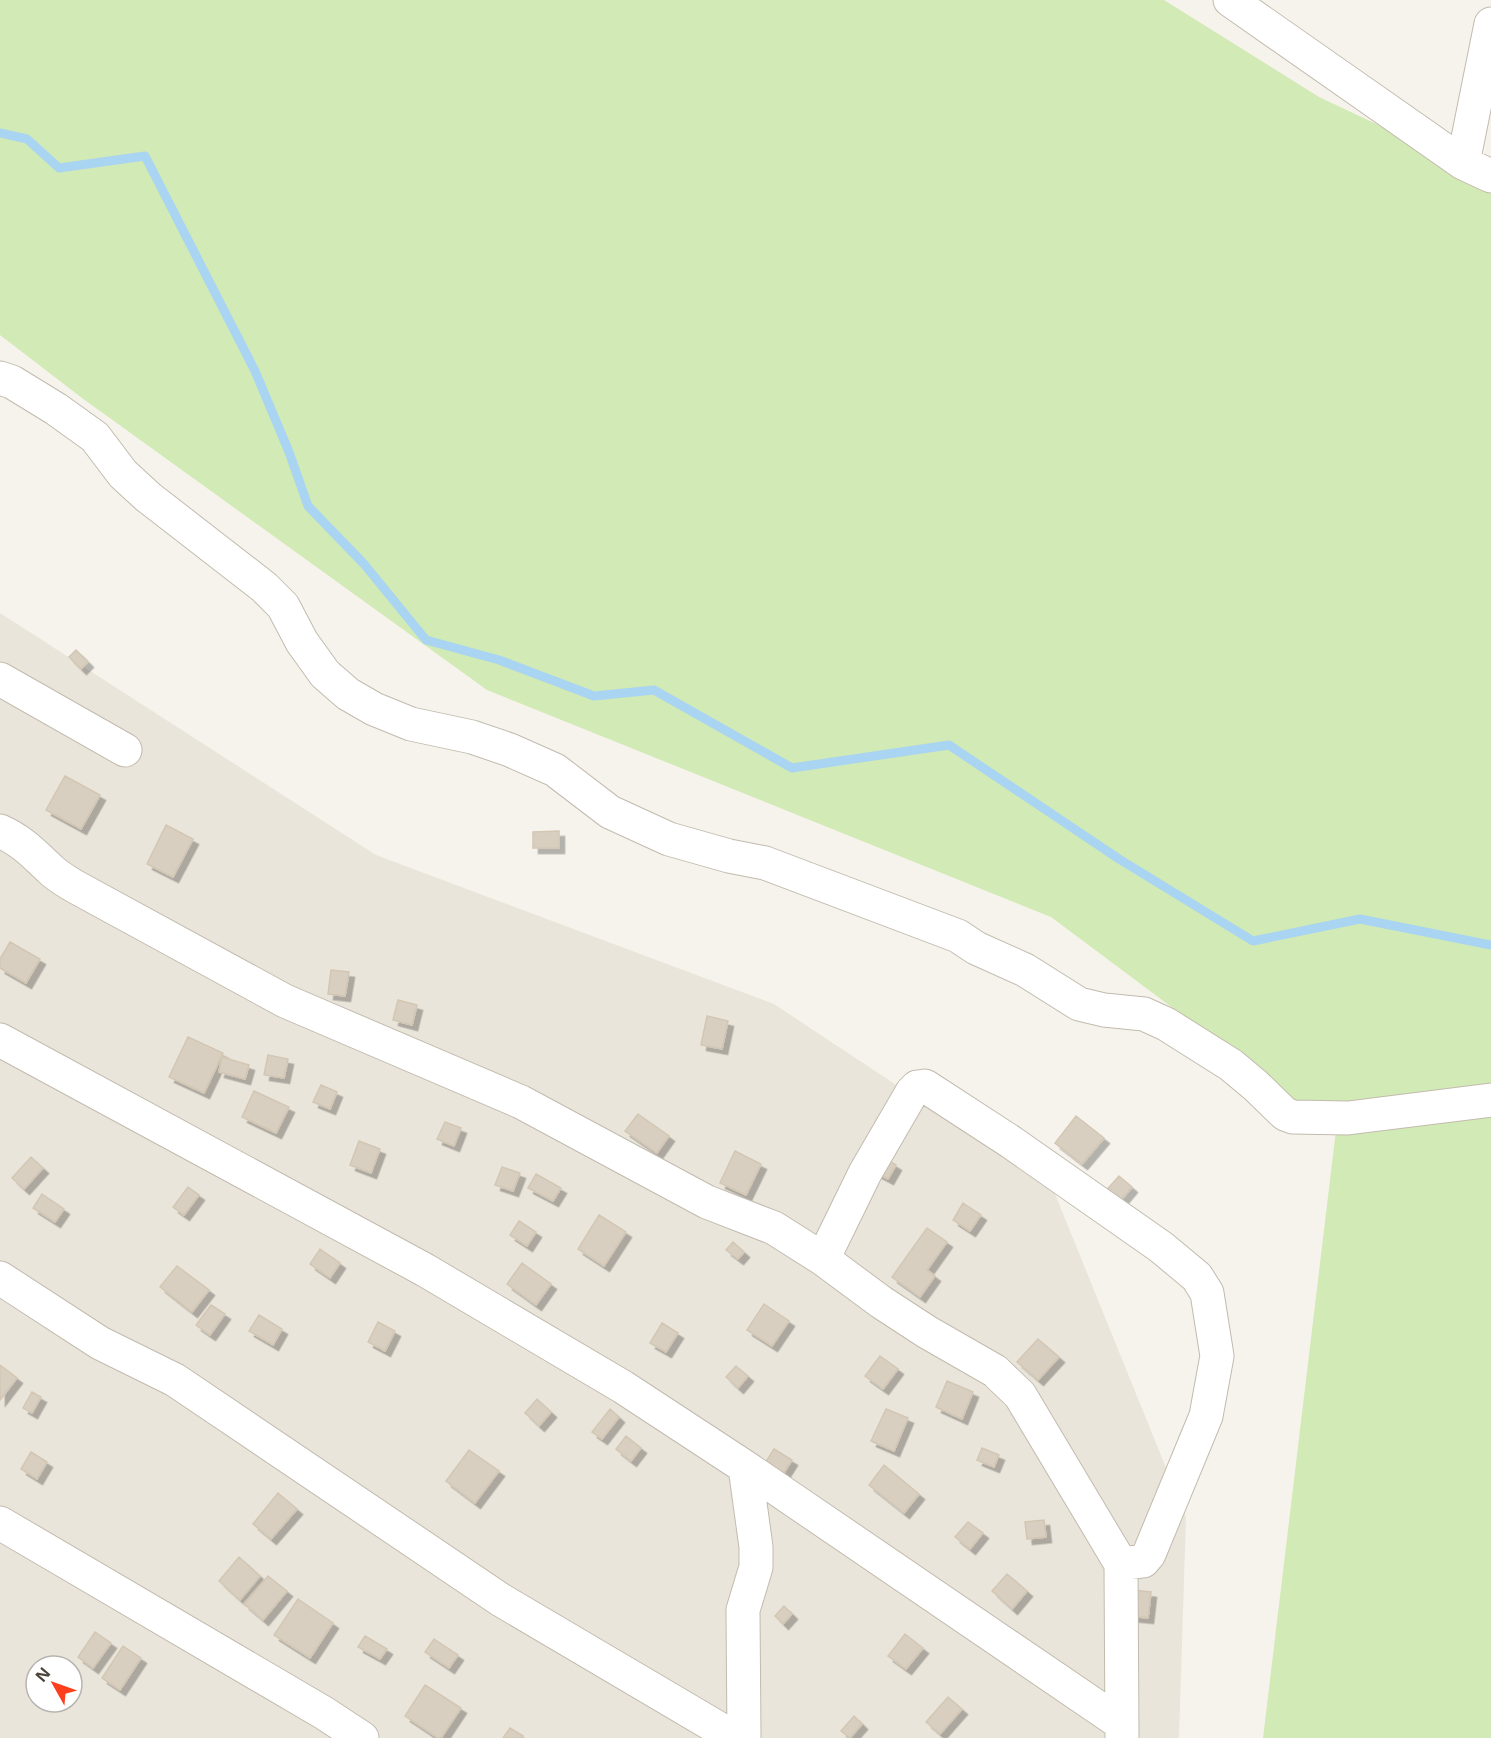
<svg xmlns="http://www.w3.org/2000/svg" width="1491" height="1738" font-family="'Open Sans',sans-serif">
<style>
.residential{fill:#eae5da;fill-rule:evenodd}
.green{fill:#d2eab5}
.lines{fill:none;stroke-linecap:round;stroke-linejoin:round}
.stream{stroke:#a9d4f2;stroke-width:9}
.building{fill:#d8cfc1;stroke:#d3c7b4;stroke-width:1.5;filter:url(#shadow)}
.minor-casing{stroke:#c2bbae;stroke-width:35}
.minor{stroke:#fff;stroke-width:33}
</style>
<defs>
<filter id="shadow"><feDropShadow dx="5.5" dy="5.5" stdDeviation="0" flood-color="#0004"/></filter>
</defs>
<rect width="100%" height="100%" fill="#f6f3ec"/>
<path class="residential" d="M0 613 376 855 774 1004 1053 1189 1186 1517 1179 1738H0ZM36 1666H72V1702H36Z"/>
<path class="green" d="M0 0H1164L1319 97 1491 178V1738H1263L1336 1130 1051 917 487 690 82 398 0 335Z"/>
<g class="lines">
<path class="stream" d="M0 133 27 139 59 168 145 156 255 371 289 452 308 506 364 564 426 640 499 660 594 696 654 690 792 768 949 745 1119 859 1253 941 1360 919 1491 945"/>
</g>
<path class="building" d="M76 650 88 662 81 669 69 657Z
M65 776 100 795 81 829 46 810Z
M166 825 193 839 173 877 147 864Z
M559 831V848H533V832Z
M10 942 40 959 26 983 0 968V959Z
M331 970 349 972 345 996 328 994Z
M398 1000 417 1005 412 1025 393 1020Z
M707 1016 728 1021 722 1049 701 1045Z
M188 1037 223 1053 204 1093 169 1077Z
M268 1055 288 1059 284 1078 264 1075Z
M222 1057 249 1065 245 1079 219 1072Z
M321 1085 337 1092 330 1109 313 1102Z
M254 1091 289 1107 276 1133 242 1117Z
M638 1114 669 1136 657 1153 625 1131Z
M1076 1116 1104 1138 1082 1164 1055 1143Z
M445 1122 461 1128 454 1146 437 1139Z
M359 1141 380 1149 371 1173 350 1165Z
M735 1151 761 1164 746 1195 720 1183Z
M881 1156 896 1165 888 1179 873 1171Z
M31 1157 43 1168 24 1189 12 1178Z
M502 1167 520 1173 513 1191 495 1185Z
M536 1174 561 1188 553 1201 528 1188Z
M1119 1176 1132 1187 1116 1206 1103 1194Z
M188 1187 199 1195 184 1215 173 1207Z
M42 1194 64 1209 55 1222 33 1208Z
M963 1203 981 1215 970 1231 953 1220Z
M599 1215 626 1232 604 1266 578 1249Z
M519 1221 536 1232 527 1246 510 1235Z
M927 1228 947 1242 927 1270 935 1276 920 1297 892 1277Z
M733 1242 744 1252 738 1259 726 1250Z
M320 1249 340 1263 330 1278 310 1264Z
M522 1263 551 1284 536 1305 507 1284Z
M177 1266 209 1290 192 1312 160 1287Z
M764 1304 789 1321 772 1346 747 1330Z
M211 1305 225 1314 210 1335 196 1325Z
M259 1315 282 1329 273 1345 249 1331Z
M378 1322 395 1331 385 1351 368 1342Z
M662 1323 678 1333 666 1352 650 1343Z
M1038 1339 1059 1357 1038 1380 1017 1362Z
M880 1356 898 1369 883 1389 865 1376Z
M0 1365 17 1378 0 1400Z
M736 1366 748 1376 738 1388 726 1377Z
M947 1381 973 1392 962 1419 936 1407Z
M32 1392 41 1397 32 1413 23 1408Z
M537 1399 551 1412 539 1426 525 1413Z
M610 1409 619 1417 602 1439 592 1432Z
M886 1409 908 1418 894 1451 871 1441Z
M626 1436 641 1448 631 1461 616 1449Z
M982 1448 999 1455 994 1467 977 1460Z
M774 1449 792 1460 784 1473 765 1463Z
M469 1450 499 1471 475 1503 446 1481Z
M31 1452 47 1462 37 1479 21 1469Z
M884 1465 919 1494 904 1513 869 1485Z
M278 1493 297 1509 271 1539 253 1524Z
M1044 1520 1046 1537 1027 1539 1025 1522Z
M968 1522 983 1533 970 1549 955 1537Z
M239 1557 260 1576 240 1600 219 1581Z
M1007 1574 1027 1591 1012 1609 992 1591Z
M268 1576 287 1591 263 1620 244 1604Z
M1132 1590 1151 1592 1148 1618 1129 1616Z
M298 1599 333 1623 310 1658 274 1635Z
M784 1606 792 1614 783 1624 775 1616Z
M95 1632 111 1643 93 1668 78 1657Z
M905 1634 923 1648 906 1669 888 1656Z
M365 1636 387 1649 380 1659 358 1647Z
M434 1639 458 1655 449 1668 425 1652Z
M123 1646 141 1658 120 1690 102 1678Z
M425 1685 461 1708 441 1738H438L405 1716Z
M948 1697 962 1709 940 1734 926 1722Z
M854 1716 862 1724 850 1738 841 1731Z
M510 1728 523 1736 521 1738H503Z"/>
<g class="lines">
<g class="minor-casing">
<path id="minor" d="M1230 0 1463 163 1491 176
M1463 163 1491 24
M0 378 12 382 56 409 95 437 123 474 148 497 264 587 283 606 302 642 325 674 348 694 374 709 411 724 472 737 510 750 555 770 610 812 669 839 729 856 765 863 958 936 976 948 1025 970 1079 1004 1104 1010 1144 1014 1166 1024 1231 1065 1255 1085 1285 1114 1293 1117 1348 1118 1491 1100
M0 679 125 750
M0 831C22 841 33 853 50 869 57 876 66 881 74 886L285 1001 521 1102 707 1202 774 1228 823 1259 881 1302 927 1332 995 1371 1020 1395 1121 1564 1122 1738
M0 1040 425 1270 623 1387 745 1467 1122 1724
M823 1259 865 1173 912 1092 917 1087 925 1086 1011 1142 1161 1247 1197 1277 1207 1293 1217 1356 1206 1416 1149 1554 1143 1561 1121 1564
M0 1278 100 1343 175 1380 501 1600 735 1738
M0 1523 324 1713 362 1738
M744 1738 743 1610 756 1567V1547L745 1467"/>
</g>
<use href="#minor" class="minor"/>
</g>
<g transform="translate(54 1684) rotate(310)"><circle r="28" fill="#ffffff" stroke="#b7b4b0" stroke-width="1.5"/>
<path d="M0-4.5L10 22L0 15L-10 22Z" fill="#fc3f1d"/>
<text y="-9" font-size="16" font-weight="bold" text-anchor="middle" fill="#4b4439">N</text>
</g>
</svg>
